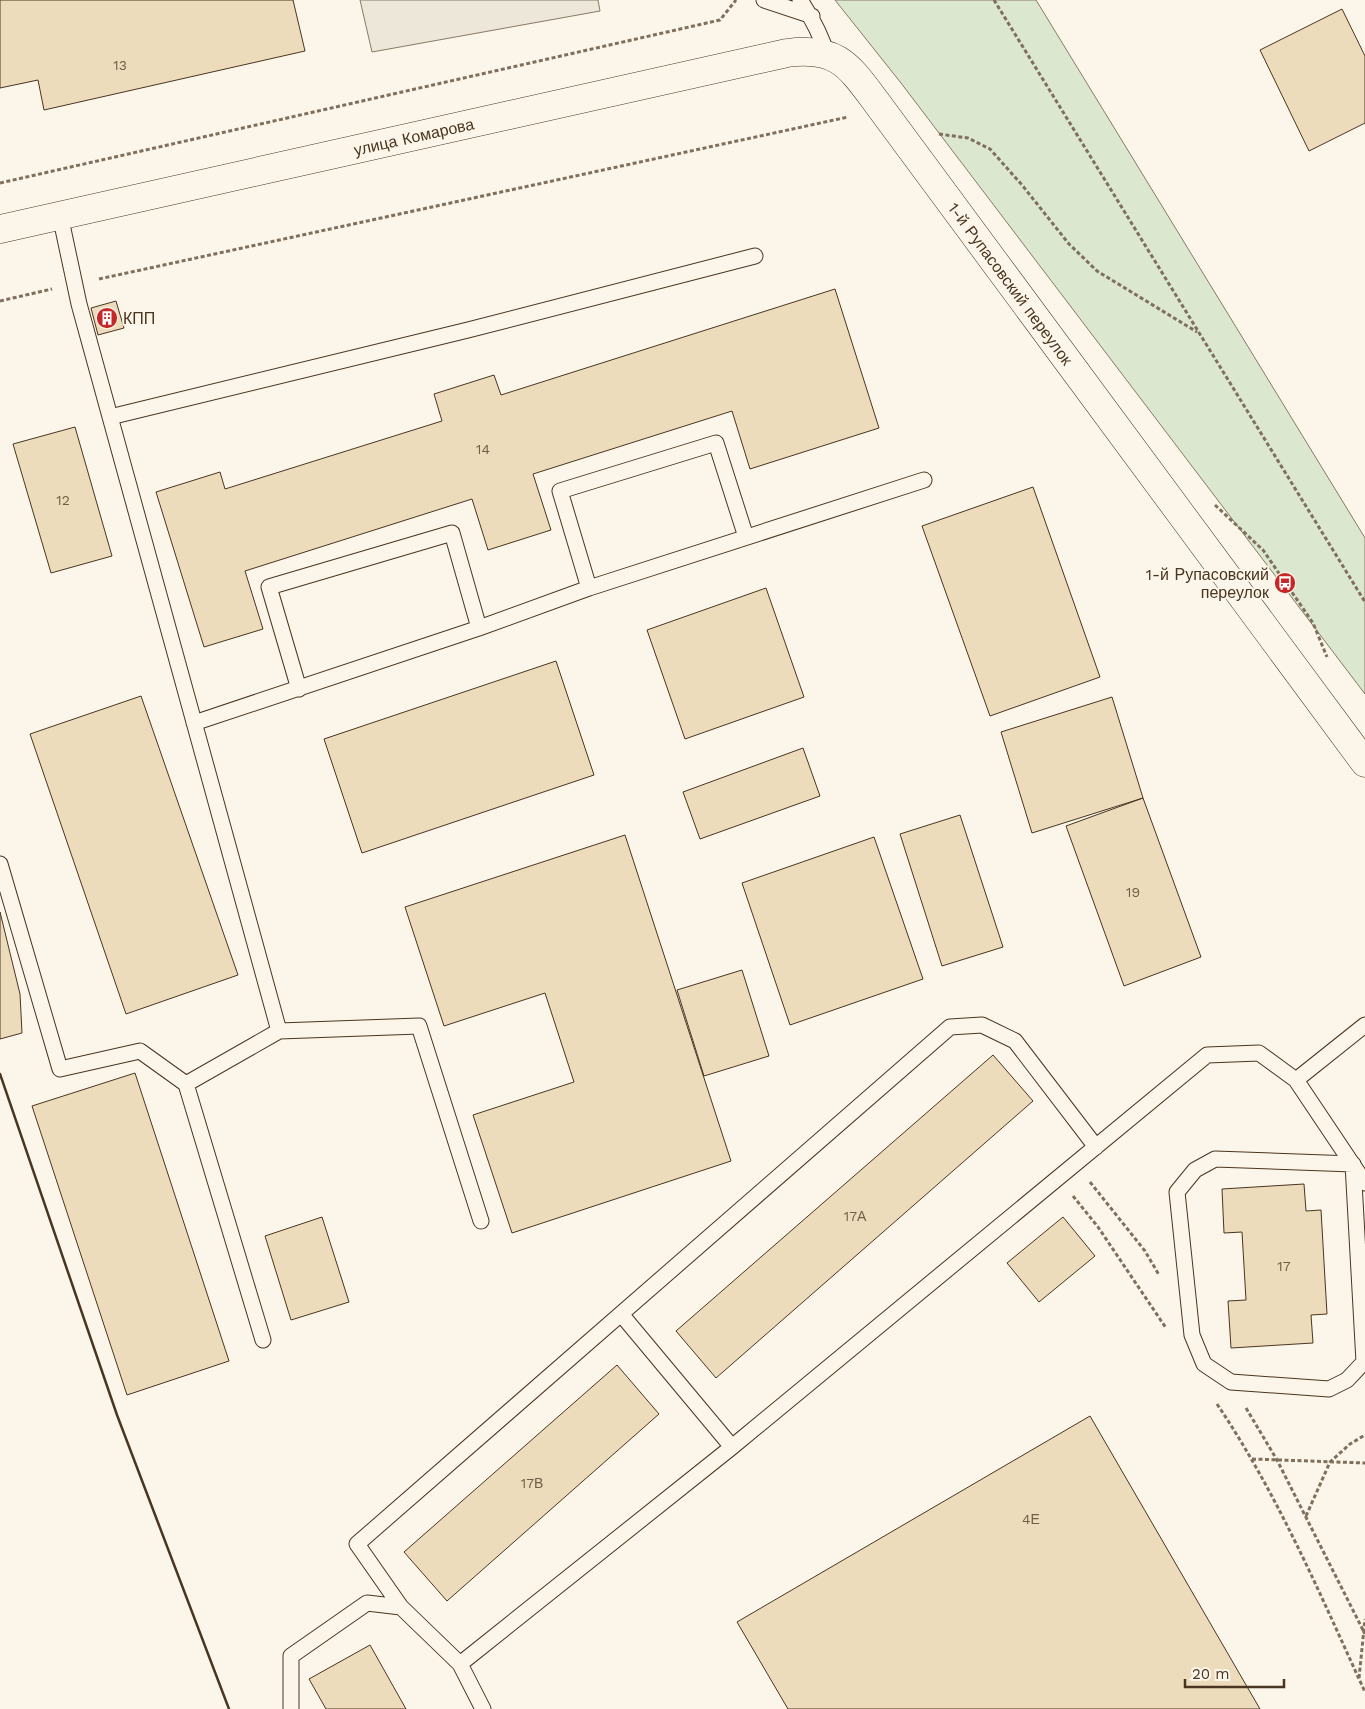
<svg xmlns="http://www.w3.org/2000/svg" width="1365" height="1709" font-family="'Work Sans',sans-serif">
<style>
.green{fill:#dce7d0;stroke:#887966}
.parking{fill:#ede7d9;stroke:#887966}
.building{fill:#ecdcbc;stroke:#4a3520}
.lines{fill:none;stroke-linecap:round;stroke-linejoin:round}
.lane-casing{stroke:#4a3520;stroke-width:17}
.secondary-casing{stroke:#4a3520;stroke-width:29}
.path{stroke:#7f6f5c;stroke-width:3;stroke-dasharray:4 2.5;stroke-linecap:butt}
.lane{stroke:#fbf6e9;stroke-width:15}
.secondary{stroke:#fbf6e9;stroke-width:28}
.wall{stroke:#4a3520;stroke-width:2.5}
.labels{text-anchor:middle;stroke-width:4;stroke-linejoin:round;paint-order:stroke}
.number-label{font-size:14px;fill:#725f47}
.street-label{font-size:16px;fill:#4a3520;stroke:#fbf6e9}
.poi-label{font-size:16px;fill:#4a3520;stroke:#fbf6e9;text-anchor:start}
</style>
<rect width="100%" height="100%" fill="#fbf6e9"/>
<path class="green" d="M835 0H1036L1365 538V694L901 83Z"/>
<path class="parking" d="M360 0H598L600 11 372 52Z"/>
<path class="building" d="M0 0H293L305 51 44 110 38 80 0 88Z
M1342 9 1365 56V123L1309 151 1260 50Z
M835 289 879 428 750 469 732 411 533 474 551 530 488 550 472 499 245 571 263 629 204 647 156 492 220 472 225 489 442 421 434 394 494 375 501 395Z
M116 301 124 328 98 335 91 308Z
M75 427 112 556 51 573 13 444Z
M1033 487 1100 677 990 716 922 526Z
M766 588 804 697 685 739 647 630Z
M556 661 594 775 362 853 324 739Z
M141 696 238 975 126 1014 30 734Z
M1112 697 1143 798 1032 833 1001 732Z
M803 748 820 796 700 839 683 792Z
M1143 798 1201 957 1124 986 1066 826Z
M960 815 1003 947 942 966 900 834Z
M625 835 731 1161 512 1233 473 1115 574 1082 545 993 444 1026 405 907Z
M874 837 923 979 790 1025 742 883Z
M0 912 20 994 22 1033 0 1039Z
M742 970 769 1056 704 1076 677 990Z
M993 1055 1033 1101 716 1378 676 1331Z
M135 1073 229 1361 127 1395 32 1106Z
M1304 1184 1306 1211 1321 1210 1327 1314 1311 1315 1313 1343 1231 1348 1228 1301 1246 1300 1242 1232 1224 1233 1222 1189Z
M322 1217 349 1302 291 1320 265 1236Z
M1063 1217 1095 1256 1039 1302 1007 1263Z
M617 1365 659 1414 447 1601 404 1552Z
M1090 1416 1260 1709H788L737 1622Z
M370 1645 406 1709H326L309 1679Z"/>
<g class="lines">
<g class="lane-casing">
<path id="lane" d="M764 0 812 16
M800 0C812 18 821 34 827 55
M60 215 79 304 279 1031 186 1084 263 1340
M110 417 468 330 755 256
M589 588 560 491 716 443 746 537
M299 689 269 587 452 533 479 628
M194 723 479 628 589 588 924 480
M0 864 60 1069 140 1051 186 1084
M279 1031 419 1026 481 1221
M1296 1080 1365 1025
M1215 1159 1353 1164 1364 1362 1347 1380 1329 1389 1231 1382 1204 1364 1192 1335 1177 1192 1195 1170Z
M621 1314 732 1447
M401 1607 357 1544 950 1027 982 1025 1015 1041 1096 1147
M291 1709V1656L367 1603 401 1607 460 1664
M483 1709 460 1664 732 1447 1207 1055 1259 1053 1296 1080 1365 1183"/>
</g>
<g class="secondary-casing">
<g id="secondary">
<path id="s1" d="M0 229 787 53C838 46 850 67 877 103L1365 763"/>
</g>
</g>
<path class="path" d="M994 0 1365 602
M939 134 968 138 990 149 1022 185 1069 244 1097 271 1197 332
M0 183 720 20 736 0
M99 279 848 117
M0 301 52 289
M1215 505 1263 550 1313 623 1327 657
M1090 1182 1145 1251 1159 1275
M1073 1196 1098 1227 1166 1328
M1217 1404C1277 1493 1320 1594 1365 1692
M1246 1408 1277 1460 1365 1634
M1252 1459 1365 1463
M1306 1516 1330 1462 1350 1444 1365 1435
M1359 1678 1365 1619"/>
<use href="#lane" class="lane"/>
<use href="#secondary" class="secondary"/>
<path class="wall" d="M0 1074 117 1415 229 1709"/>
</g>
<defs>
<g id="building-disc" transform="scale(1.125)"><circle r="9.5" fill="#c62828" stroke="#fbf6e9"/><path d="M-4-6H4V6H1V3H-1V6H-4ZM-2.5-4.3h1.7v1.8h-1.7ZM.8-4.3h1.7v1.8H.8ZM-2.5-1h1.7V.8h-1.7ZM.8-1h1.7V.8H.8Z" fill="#fff"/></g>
<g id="bus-disc" transform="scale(1.125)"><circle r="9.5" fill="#c62828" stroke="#fbf6e9"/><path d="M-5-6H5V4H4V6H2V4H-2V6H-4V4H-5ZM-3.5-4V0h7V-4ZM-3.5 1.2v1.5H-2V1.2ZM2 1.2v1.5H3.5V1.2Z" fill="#fff"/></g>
</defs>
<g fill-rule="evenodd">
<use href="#building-disc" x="107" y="318"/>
<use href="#bus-disc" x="1285" y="583"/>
</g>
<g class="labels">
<g class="number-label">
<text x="120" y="70">13</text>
<text x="483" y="454">14</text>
<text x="63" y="505">12</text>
<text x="1133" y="897">19</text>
<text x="855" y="1221">17А</text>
<text x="1284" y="1271">17</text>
<text x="532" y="1488">17В</text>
<text x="1031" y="1524">4Е</text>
</g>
<g class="street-label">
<text dy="6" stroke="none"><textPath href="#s1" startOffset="424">улица Комарова</textPath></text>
<text dy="6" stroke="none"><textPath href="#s1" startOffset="1142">1-й Рупасовский переулок</textPath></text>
</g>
<g class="poi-label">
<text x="123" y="324">КПП</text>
<text x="1269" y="580" text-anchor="end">1-й Рупасовский<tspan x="1269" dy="18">переулок</tspan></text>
</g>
</g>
<path d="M1185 1679v8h99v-8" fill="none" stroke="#4a3520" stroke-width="2.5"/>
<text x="1192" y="1679" font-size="15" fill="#4a3520" stroke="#fbf6e9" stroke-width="4" paint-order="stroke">20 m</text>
</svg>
